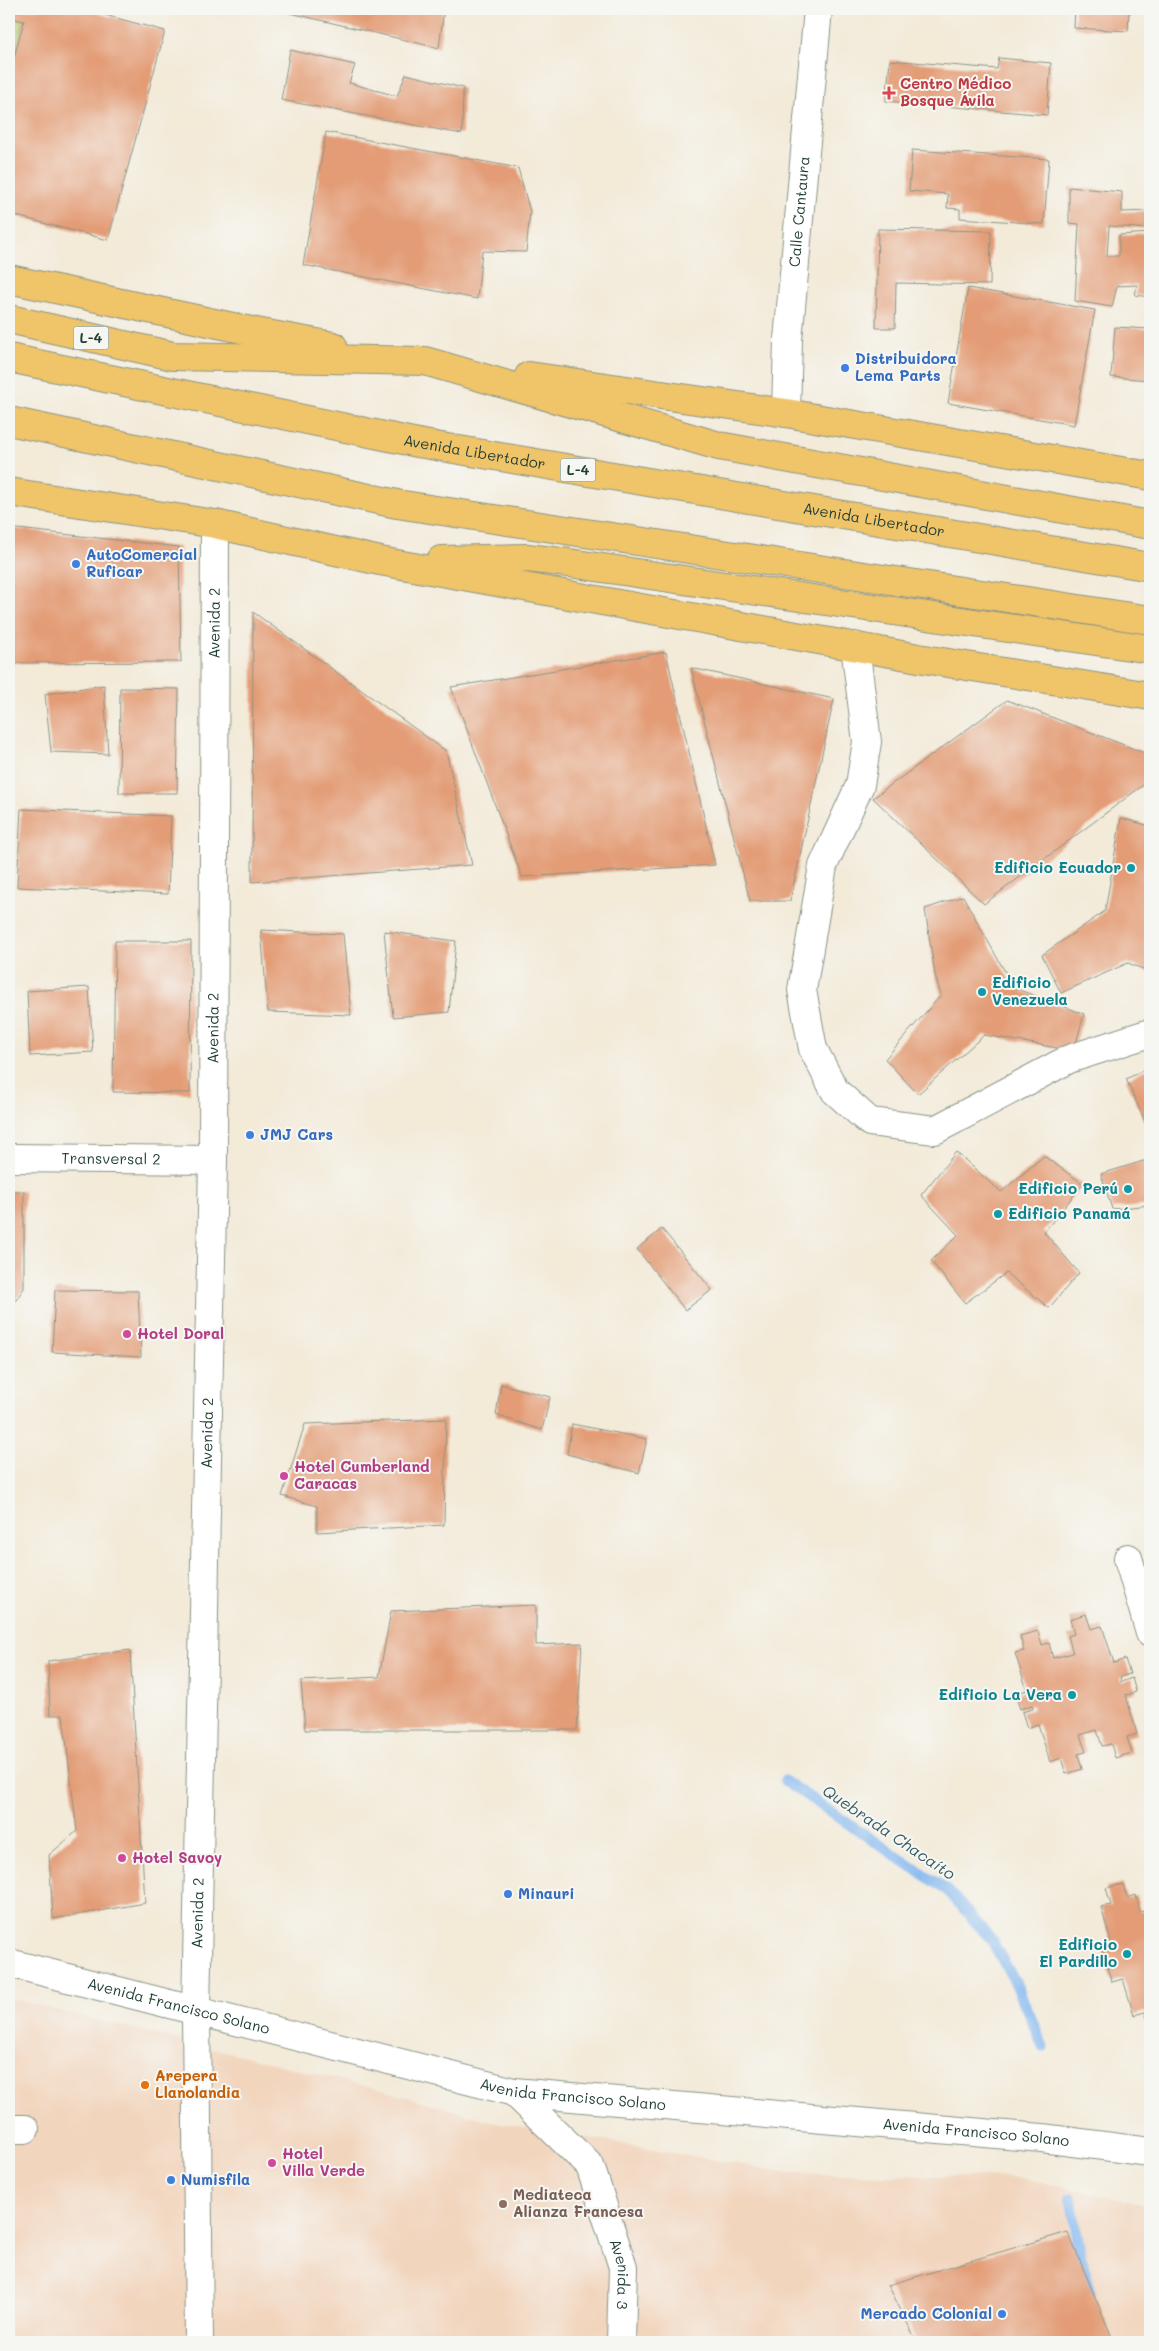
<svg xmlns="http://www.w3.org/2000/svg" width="1159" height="2351" font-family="Mali,sans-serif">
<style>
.built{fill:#f2d5bd}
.green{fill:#b7d47a;stroke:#6b8857}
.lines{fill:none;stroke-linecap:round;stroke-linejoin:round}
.stream{stroke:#82b7f0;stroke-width:11}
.building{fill:#e39c76}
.minor-casing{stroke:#899486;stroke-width:30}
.major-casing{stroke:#899486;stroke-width:30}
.minor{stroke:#fff;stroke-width:28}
.major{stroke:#f0c469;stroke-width:28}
.health-dot{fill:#e0444e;stroke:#f6f6f2;stroke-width:2}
.shop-dot{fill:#3f7fe0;stroke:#f6f6f2;stroke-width:2}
.culture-dot{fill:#0f9aa8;stroke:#f6f6f2;stroke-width:2}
.hotel-dot{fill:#d1479c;stroke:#f6f6f2;stroke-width:2}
.food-dot{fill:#e8710a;stroke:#f6f6f2;stroke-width:2}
.education-dot{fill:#8d6e63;stroke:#f6f6f2;stroke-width:2}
.labels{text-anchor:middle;stroke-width:4;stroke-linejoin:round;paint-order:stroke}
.shield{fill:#f6f6f2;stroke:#60746d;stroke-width:1}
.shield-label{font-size:14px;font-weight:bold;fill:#1f3d34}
.health-label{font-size:15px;font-weight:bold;fill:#be3a42;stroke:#f6f6f2;text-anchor:start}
.street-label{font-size:15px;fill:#1f3d34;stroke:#f6f6f2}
.shop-label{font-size:15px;font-weight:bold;fill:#366cbe;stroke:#f6f6f2;text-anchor:start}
.culture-label{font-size:15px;font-weight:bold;fill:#0d838f;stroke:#f6f6f2;text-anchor:end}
.hotel-label{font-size:15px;font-weight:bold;fill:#b23c85;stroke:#f6f6f2;text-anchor:start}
.food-label{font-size:15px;font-weight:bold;fill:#c56008;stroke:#f6f6f2;text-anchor:start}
.education-label{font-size:15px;font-weight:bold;fill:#785e54;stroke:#f6f6f2;text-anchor:start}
.water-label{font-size:16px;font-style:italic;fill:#385c63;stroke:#f6f6f2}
</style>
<rect width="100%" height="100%" fill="#f6f6f2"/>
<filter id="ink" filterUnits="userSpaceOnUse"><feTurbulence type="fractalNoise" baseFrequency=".02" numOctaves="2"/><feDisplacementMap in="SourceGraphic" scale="10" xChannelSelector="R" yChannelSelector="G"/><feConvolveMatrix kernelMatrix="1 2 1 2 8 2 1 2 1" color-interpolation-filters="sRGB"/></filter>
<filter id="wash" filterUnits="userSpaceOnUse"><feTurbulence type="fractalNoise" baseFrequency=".0096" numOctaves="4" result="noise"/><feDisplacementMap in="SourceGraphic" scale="20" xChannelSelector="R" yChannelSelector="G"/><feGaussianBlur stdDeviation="1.12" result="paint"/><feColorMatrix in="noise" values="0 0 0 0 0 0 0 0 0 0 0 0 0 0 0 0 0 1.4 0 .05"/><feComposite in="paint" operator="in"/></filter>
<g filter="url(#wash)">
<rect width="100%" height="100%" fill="#f3ead8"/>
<path class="built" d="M9 1998 393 2093 490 2121 790 2173 1023 2178 1150 2206V2342H9Z"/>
<path class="green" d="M9 17 24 21 9 76Z"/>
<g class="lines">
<path class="stream" d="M785 1781 948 1891 991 1939 1016 1984 1043 2047
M1071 2198 1081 2259 1090 2290"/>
</g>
<g id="blocks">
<path class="building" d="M9 9H82L165 31 108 240 9 214V76L24 21 9 18Z
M287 9H444L439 48 286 12Z
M778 9H799V12L778 10Z
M1075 9H1150V13L1129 12 1128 31 1074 28Z
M290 50 355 65 349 83 397 96 406 74 463 88 462 134 281 100Z
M999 58 1051 63 1047 115 886 101 890 60 997 69Z
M326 132 518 168 530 212 526 252 482 251 477 299 303 265Z
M912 150 1049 159 1044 224 960 218V209L947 208 948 194 909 191Z
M1069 187 1122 192V212L1150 211V229L1109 226 1107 256H1119V235L1150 233V297L1135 295 1137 285 1117 286 1112 307 1075 301 1079 224 1069 223Z
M878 229 991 231 990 285 896 283 895 328H876Z
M968 288 1095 310 1074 425 948 403Z
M1115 327 1150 329V380L1111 377Z
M9 528 179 547 181 662 9 663Z
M253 612 446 751 472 865 252 882Z
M666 652 715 865 522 877 451 687Z
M691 668 834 699 790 901H750Z
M104 685 108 754 51 752 45 694Z
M120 688 179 689 177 793H119Z
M1007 700 1150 755V780L984 904 873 798Z
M21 809 171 816 168 894 17 887Z
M1121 818 1150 826V972L1128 963 1061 993 1042 955 1105 911Z
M963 896 1014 988 1084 1014 1074 1051 984 1035 918 1094 885 1059 941 995 935 975 925 909Z
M261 930 343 934 351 1015 268 1012Z
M384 931 456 941 449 1012 393 1017Z
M115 941H191L190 1093 113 1092Z
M89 987 93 1052 30 1056 27 991Z
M1150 1067V1133L1126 1079Z
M956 1152 1001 1192 1044 1156 1083 1184 1044 1232 1079 1273 1049 1308 1006 1273 965 1303 931 1261 958 1235 921 1195Z
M1150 1159V1205L1112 1209 1101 1174Z
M9 1191H24V1288L9 1311Z
M662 1229 712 1290 685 1310 637 1249Z
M55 1290 138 1291 141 1357 52 1352Z
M501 1384 550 1397 542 1430 496 1415Z
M446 1419 444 1525 317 1532V1506L282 1496 305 1424Z
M572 1424 647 1439 639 1473 567 1454Z
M536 1605V1645L582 1643 577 1730H305L301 1681 379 1677 391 1611Z
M1086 1614 1091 1629 1102 1626 1114 1663 1125 1659 1130 1674 1120 1677 1121 1682 1132 1678 1136 1692 1126 1695 1137 1734 1127 1737 1132 1753 1115 1758 1111 1744 1102 1746 1097 1730 1080 1735 1086 1752 1078 1754 1082 1769 1066 1774 1061 1758 1050 1762 1038 1724 1027 1728 1022 1712 1033 1709 1032 1705 1020 1709 1015 1694 1027 1690 1015 1653 1024 1651 1020 1636 1038 1631 1042 1645 1049 1643 1053 1658 1073 1653 1068 1636 1074 1634 1070 1619Z
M130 1650 145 1903 53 1919 49 1855 77 1831 63 1715H50L48 1661Z
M1123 1884 1127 1898 1136 1895 1140 1912 1150 1909V2028L1145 2012 1134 2015 1123 1979 1112 1982 1107 1968 1117 1964 1116 1960 1106 1963 1102 1949 1112 1946 1101 1907 1111 1905 1106 1888Z
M1068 2232 1114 2342H917L888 2285Z"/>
</g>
</g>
<g filter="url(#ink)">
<use href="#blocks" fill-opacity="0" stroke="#899486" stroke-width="1"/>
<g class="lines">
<g class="minor-casing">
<g id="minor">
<path id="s1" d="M786 413 788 340 818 9"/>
<path d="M855 646 867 742 860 785 823 866 802 990 813 1049 835 1091 870 1122 935 1130 1069 1059 1150 1033"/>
<path id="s2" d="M9 1158 213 1160"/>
<path d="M1128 1558 1150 1633"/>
<path id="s3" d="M9 1963 514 2092 1042 2138 1150 2152"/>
<path id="s4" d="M514 2092 590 2166 623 2267 621 2342"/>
<path d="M9 2129H25"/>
<path id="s5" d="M199 2342 196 2012 213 1160 215 524"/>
</g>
</g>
<g class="major-casing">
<g id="major">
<path d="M9 279 256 332 333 346"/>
<path d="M9 319 173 356 425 361 719 446 1150 525"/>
<path id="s6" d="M9 358 418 443 1150 567"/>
<path d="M529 376 786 413 1150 476"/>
<path d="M9 421 397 504 1150 620"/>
<path d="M9 492 215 524 380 561 924 659 1150 696"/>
<path d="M441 560 527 558 569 563 1150 649"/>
</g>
</g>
<use href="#minor" class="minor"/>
<use href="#major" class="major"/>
</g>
</g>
<path class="health-dot" d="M886.5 85.5h5v5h5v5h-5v5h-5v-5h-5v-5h5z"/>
<g class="shop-dot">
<circle cx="845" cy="368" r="5"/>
<circle cx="76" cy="564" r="5"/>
<circle cx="250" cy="1135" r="5"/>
<circle cx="508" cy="1894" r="5"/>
<circle cx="171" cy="2180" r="5"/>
<circle cx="1002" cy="2314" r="5"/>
</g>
<g class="culture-dot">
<circle cx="1131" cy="868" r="5"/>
<circle cx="982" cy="992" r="5"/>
<circle cx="1128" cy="1189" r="5"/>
<circle cx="998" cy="1214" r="5"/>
<circle cx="1072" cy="1695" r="5"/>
<circle cx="1127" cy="1954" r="5"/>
</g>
<g class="hotel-dot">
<circle cx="127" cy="1334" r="5"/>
<circle cx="284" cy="1476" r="5"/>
<circle cx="122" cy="1858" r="5"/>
<circle cx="272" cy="2163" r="5"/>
</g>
<circle class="food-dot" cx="145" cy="2085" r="5"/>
<circle class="education-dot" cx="503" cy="2204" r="5"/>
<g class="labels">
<g class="shield">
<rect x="73.5" y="326.5" width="35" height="23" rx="4"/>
<rect x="560.5" y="458.5" width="35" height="23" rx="4"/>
</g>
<g class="shield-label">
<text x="91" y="343">L-4</text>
<text x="578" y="475">L-4</text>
</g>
<g class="health-label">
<text x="900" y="89">Centro Médico<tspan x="900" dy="17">Bosque Ávila</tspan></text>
</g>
<g class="street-label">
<text dy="5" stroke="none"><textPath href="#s1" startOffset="202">Calle Cantaura</textPath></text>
<text dy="5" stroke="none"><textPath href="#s6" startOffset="475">Avenida Libertador</textPath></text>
<text dy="5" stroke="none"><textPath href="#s6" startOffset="880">Avenida Libertador</textPath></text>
<text dy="5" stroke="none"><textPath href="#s5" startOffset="1719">Avenida 2</textPath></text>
<text dy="5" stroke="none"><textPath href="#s5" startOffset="1314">Avenida 2</textPath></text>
<text dy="5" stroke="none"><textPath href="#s2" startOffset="102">Transversal 2</textPath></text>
<text dy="5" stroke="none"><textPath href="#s5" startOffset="909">Avenida 2</textPath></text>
<text dy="5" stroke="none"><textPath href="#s5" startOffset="429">Avenida 2</textPath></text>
<text dy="5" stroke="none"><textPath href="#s3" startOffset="175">Avenida Francisco Solano</textPath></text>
<text dy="5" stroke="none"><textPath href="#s3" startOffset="580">Avenida Francisco Solano</textPath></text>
<text dy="5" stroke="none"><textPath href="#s3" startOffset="985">Avenida Francisco Solano</textPath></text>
<text dy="5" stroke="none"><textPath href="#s4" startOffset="219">Avenida 3</textPath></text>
</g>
<g class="shop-label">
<text x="855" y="364">Distribuidora<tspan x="855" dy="17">Lema Parts</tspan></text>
<text x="86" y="560">AutoComercial<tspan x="86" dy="17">Ruficar</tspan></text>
<text x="260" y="1140">JMJ Cars</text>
<text x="518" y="1899">Minauri</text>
<text x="181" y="2185">Numisfila</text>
<text x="992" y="2319" text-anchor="end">Mercado Colonial</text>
</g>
<g class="culture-label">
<text x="1121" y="873">Edificio Ecuador</text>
<text x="992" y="988" text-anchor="start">Edificio<tspan x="992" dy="17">Venezuela</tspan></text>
<text x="1118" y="1194">Edificio Perú</text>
<text x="1008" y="1219" text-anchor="start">Edificio Panamá</text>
<text x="1062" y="1700">Edificio La Vera</text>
<text x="1117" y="1950">Edificio<tspan x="1117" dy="17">El Pardillo</tspan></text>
</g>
<g class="hotel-label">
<text x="137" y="1339">Hotel Doral</text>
<text x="294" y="1472">Hotel Cumberland<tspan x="294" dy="17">Caracas</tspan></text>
<text x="132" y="1863">Hotel Savoy</text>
<text x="282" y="2159">Hotel<tspan x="282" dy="17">Villa Verde</tspan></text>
</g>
<g class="food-label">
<text x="155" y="2081">Arepera<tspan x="155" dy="17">Llanolandia</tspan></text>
</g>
<g class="education-label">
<text x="513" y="2200">Mediateca<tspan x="513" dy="17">Alianza Francesa</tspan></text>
</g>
<g class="water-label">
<text transform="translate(889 1832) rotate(34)" y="6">Quebrada Chacaíto</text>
</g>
</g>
<rect width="1159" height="2351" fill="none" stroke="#f6f6f2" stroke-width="30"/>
</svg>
